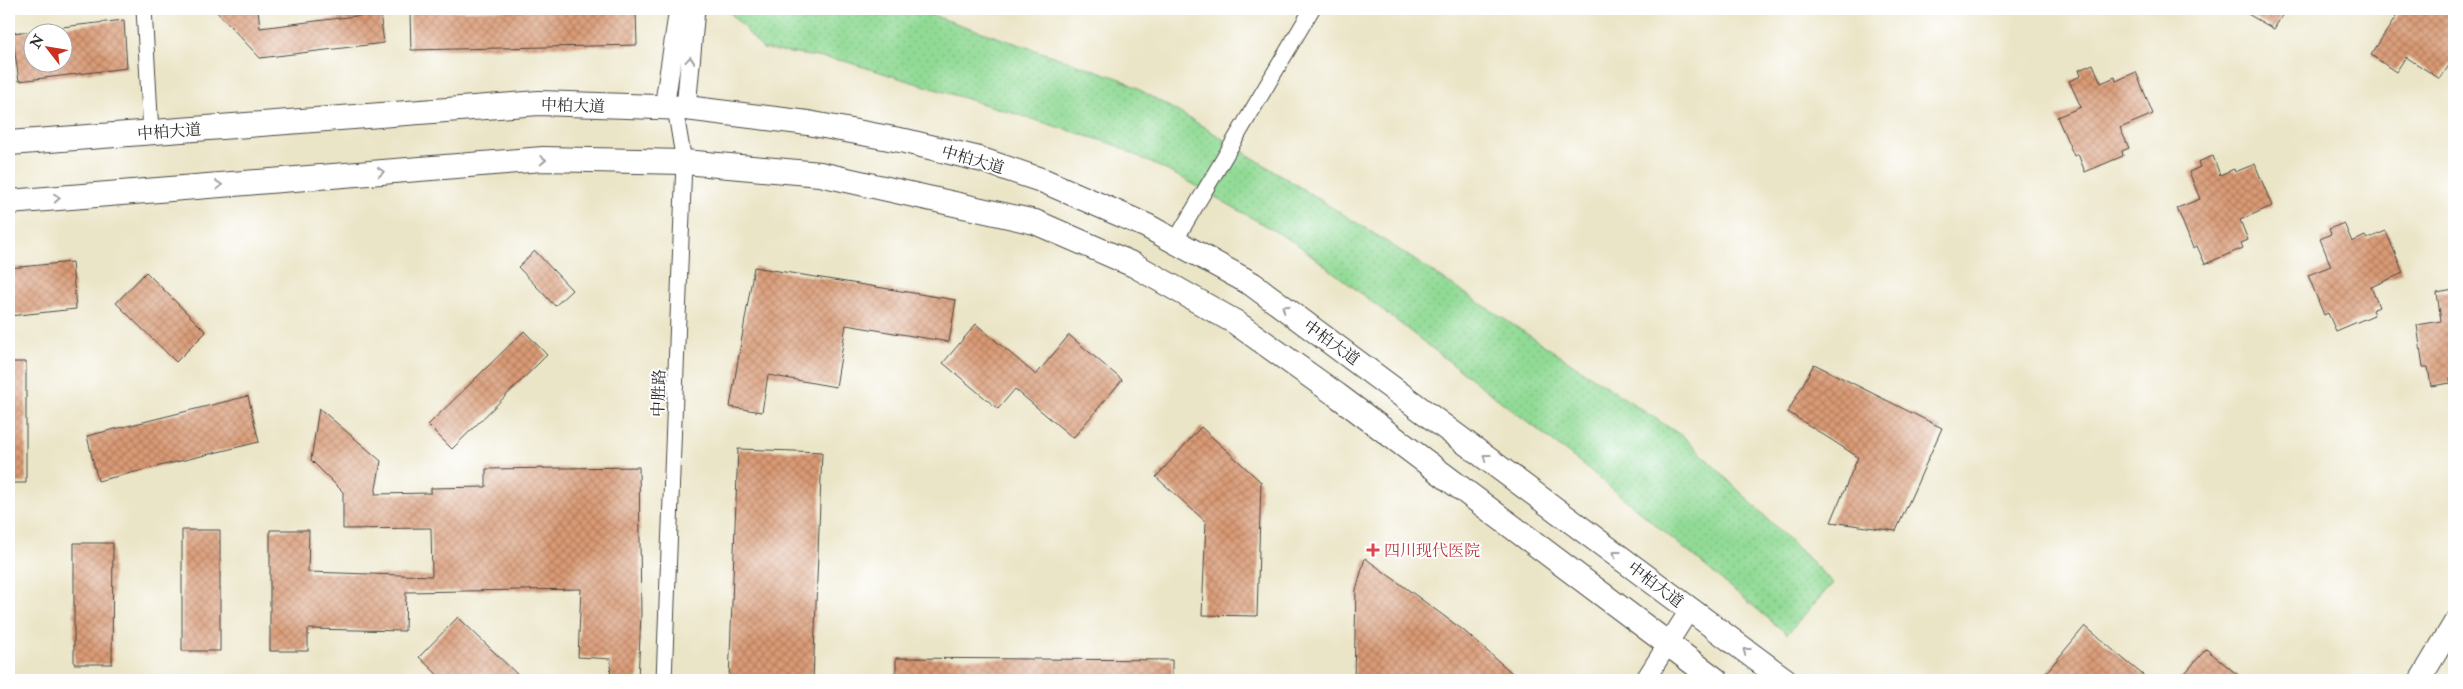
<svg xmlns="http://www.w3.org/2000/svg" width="2463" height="689" font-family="'IM FELL Double Pica','Noto Serif SC',serif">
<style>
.park{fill:url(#park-dots);stroke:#5e8260}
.building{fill:url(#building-cross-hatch)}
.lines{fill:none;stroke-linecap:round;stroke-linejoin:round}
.minor-casing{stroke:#484742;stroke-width:17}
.tertiary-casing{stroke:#484742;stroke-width:21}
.secondary-casing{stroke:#484742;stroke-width:23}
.primary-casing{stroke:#484742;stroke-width:26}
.minor{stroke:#fff;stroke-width:15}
.tertiary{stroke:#fff;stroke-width:19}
.secondary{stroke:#fff;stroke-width:21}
.primary{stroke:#fff;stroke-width:24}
.oneway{stroke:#a0a0a0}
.health-dot{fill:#e0444e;stroke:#fff;stroke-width:2}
.labels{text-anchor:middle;stroke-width:4;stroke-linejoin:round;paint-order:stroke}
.street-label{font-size:16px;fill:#2b2b2b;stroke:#fff}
.health-label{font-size:16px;fill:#be3a42;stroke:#fff;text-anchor:start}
</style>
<defs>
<pattern id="park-dots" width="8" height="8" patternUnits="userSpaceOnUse" patternTransform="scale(1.25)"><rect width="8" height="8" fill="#91da95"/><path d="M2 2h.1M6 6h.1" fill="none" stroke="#7dbb81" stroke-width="1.8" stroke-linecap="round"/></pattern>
<pattern id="building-cross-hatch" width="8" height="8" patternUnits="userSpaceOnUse" patternTransform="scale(1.25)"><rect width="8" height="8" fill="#da9a75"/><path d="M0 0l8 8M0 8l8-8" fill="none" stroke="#b17e60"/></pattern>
</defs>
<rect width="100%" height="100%" fill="#fff"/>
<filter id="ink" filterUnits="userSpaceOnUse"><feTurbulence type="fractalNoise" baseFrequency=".02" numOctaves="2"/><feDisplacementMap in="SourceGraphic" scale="10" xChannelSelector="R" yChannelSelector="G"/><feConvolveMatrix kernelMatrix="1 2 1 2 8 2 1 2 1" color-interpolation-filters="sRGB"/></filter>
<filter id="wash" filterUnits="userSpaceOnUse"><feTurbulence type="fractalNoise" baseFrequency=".0096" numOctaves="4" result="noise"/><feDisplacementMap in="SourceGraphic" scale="20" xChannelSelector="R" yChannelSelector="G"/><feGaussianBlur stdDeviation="1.12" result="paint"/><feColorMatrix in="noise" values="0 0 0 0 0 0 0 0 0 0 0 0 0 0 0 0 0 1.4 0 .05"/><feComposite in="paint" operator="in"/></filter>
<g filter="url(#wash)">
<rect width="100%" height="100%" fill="#ebe5c7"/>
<path class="park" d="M727 9H914L1121 79 1199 124 1384 240 1685 438 1833 583 1787 634 1586 467 1297 244 1188 181 1113 144 844 61 763 49Z"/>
<g id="blocks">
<path class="building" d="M214 9H258L260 28 380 13 384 43 260 58Z
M562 9H636L637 45 411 50 410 12Z
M2239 9H2286L2274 29Z
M2401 9H2454V58L2440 79 2406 57 2396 72 2371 55Z
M124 20 127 68 19 81 12 33 32 31V62H62V27Z
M2093 64 2101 83 2115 77 2116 81 2136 72 2153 114 2120 128 2129 148 2122 151 2123 156 2085 172 2078 154 2074 156 2057 117 2081 107 2069 81 2081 76 2079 70Z
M2213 156 2220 175 2234 169 2235 172 2255 164 2272 206 2240 220 2248 240 2241 243 2243 248 2205 264 2197 246 2193 248 2177 208 2200 199 2189 172 2200 167 2198 162Z
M2344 223 2352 242 2365 236 2367 239 2386 231 2403 273 2371 287 2379 307 2372 310 2374 315 2336 331 2328 313 2324 315 2308 275 2331 266 2320 239 2331 234 2329 229Z
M535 251 572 290 555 306 518 267Z
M72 262 76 309 9 316V268Z
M754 267 956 300 949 342 846 325 836 387 768 375 762 412 730 407Z
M146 272 206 332 176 362 116 303Z
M2454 290V377L2450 378 2451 383 2431 386 2428 367H2423L2417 325 2441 321 2437 293Z
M976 324 1036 375 1069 335 1122 380 1073 438 1015 389 998 409 943 363Z
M524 331 547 355 452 449 428 425Z
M9 362H26V483H9Z
M1814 364 1942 428 1896 531 1831 522 1858 457 1788 412Z
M248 396 259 442 98 481 87 436Z
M319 408 381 461 375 494 431 493V488L486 487V469L639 467 641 614 638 680H610L611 659 578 657 581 589 406 592 405 631 308 629V651H270V530H309L308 572 432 576 431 528 343 529V492L311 460Z
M1201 427 1261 482 1257 616 1202 615 1206 522 1156 477Z
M738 449 822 452 813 680H729Z
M182 530H220V651H182Z
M74 543H113L112 664H74Z
M1365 558 1463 630 1520 680H1354L1356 590Z
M458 617 523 680H443L419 657Z
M2085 626 2120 656 2149 680H2040Z
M2206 649 2244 680H2179Z
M896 658 1172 660V680H896Z"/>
</g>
</g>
<g filter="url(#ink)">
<use href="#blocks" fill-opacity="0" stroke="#484742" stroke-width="1"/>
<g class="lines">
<g class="minor-casing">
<path id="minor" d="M144 9 151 133
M1175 241 1312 9
M664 680 684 162 675 108"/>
</g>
<g class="tertiary-casing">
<path id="tertiary" d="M664 108 679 9
M686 108 695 9
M1645 680 1690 609"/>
</g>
<g class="secondary-casing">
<path id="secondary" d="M2420 680 2454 623"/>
</g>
<g class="primary-casing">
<path id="primary" d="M9 143 539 103 686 108 808 123 905 141 979 159 1044 181 1147 226 1252 284 1785 680
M9 202 543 159 684 162 820 174 1035 222 1134 265 1235 322 1337 395 1716 680"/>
</g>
<use href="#minor" class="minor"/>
<use href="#tertiary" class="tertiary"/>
<use href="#secondary" class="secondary"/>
<use href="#primary" class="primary"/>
</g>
<defs><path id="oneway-chevron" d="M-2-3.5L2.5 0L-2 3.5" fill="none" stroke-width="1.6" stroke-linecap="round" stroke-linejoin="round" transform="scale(1.25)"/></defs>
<g class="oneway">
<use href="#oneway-chevron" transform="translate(690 60) rotate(-85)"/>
<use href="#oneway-chevron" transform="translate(543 160) rotate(-2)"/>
<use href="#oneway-chevron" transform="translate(381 172) rotate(-5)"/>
<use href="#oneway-chevron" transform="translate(219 185) rotate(-5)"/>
<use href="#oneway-chevron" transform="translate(57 198) rotate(-5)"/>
<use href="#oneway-chevron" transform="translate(1285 308) rotate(-144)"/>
<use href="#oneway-chevron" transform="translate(1486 457) rotate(-143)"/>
<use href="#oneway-chevron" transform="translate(1616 554) rotate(-143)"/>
<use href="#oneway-chevron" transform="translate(1746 651) rotate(-143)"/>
</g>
</g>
<path class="health-dot" d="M1370.5 542.5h5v5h5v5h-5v5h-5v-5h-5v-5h5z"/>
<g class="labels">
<g class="street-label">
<text transform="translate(573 105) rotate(2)" y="6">中柏大道</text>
<text transform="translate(169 131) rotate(-4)" y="6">中柏大道</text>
<text transform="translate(973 159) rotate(16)" y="6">中柏大道</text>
<text transform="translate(1332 342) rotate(36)" y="6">中柏大道</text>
<text transform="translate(658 393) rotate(-88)" y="6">中胜路</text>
<text transform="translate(1656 584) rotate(37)" y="6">中柏大道</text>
</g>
<g class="health-label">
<text x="1384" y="556">四川现代医院</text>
</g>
</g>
<rect width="2463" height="689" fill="none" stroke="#fff" stroke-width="30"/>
<g transform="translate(48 48) rotate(301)"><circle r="24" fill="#ffffff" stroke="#aaaaaa"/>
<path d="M0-4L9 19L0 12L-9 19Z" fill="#c8321e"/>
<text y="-8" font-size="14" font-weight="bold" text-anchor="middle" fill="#2b2b2b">N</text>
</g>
</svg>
